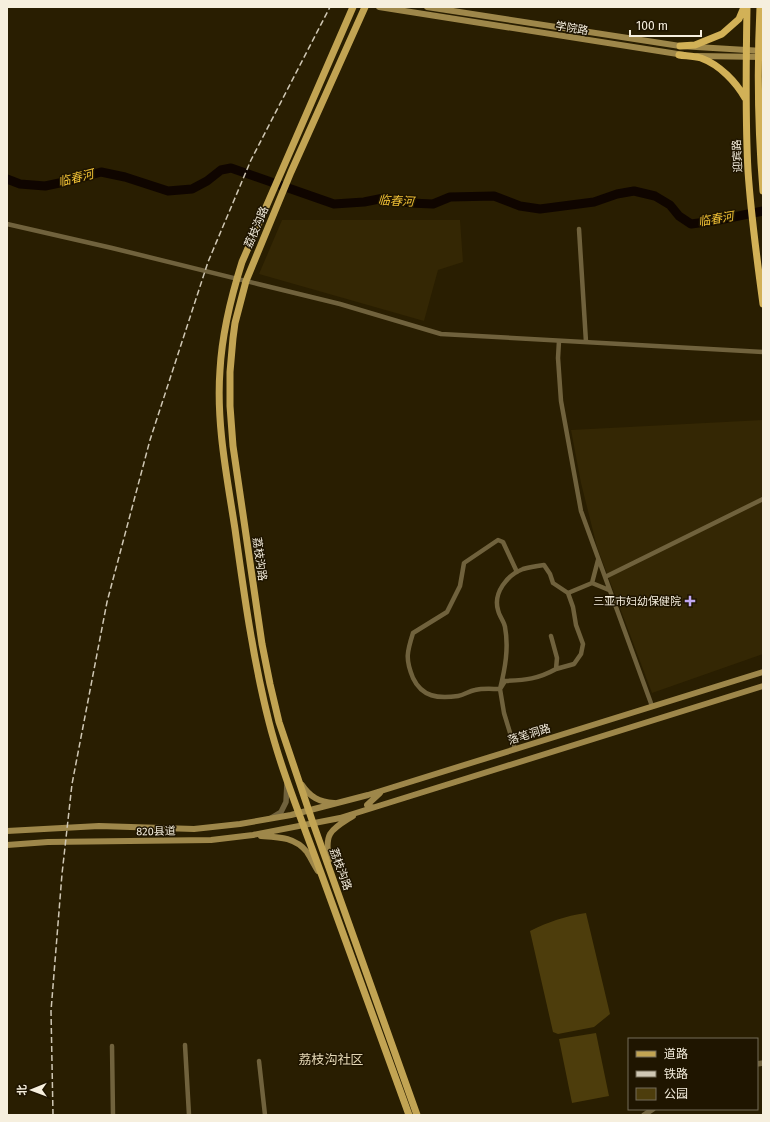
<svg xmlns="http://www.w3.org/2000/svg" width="770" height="1122" font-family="'Fira Sans','Noto Sans SC',sans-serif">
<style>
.built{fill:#342704}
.green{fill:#4d3d0c}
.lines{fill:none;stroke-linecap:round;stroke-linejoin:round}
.river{stroke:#0f0500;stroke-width:9}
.minor{stroke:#70623d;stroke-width:4.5}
.tertiary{stroke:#70623d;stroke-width:5.5}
.secondary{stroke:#9e874a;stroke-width:6}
.primary{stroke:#c2a453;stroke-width:7}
.trunk{stroke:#d2b157;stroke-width:7}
.rail{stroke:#cfc7b4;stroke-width:1.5;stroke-dasharray:6 3;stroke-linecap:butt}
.poi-dot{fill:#c1a8f3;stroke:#1f1500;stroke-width:1.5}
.labels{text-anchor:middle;stroke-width:3;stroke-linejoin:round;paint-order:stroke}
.street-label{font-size:11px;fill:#f6efde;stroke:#1f1500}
.poi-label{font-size:11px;fill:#f6efde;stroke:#1f1500;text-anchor:end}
.water-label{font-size:12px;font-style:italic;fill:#f0c135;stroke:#1f1500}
.quarter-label{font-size:13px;fill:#e4d7b4;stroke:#1f1500}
</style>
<rect width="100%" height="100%" fill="#291e01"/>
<path class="built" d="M282 220H460L463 262 438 270 424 321 259 274Z
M763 420V654L652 693 597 547 581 483 571 430Z"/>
<path class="green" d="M586 913 610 1014 594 1027 558 1034 553 1032 530 931C548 922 565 916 586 913Z
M596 1033 609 1096 572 1103 559 1039Z"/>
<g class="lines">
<path class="river" d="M7 179 20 184 45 186 69 181 101 172 125 177 168 191 192 189 207 181 221 170 231 168 334 204 364 202 384 198 410 203 433 204 450 197 494 196 520 206 540 209 594 202 617 194 634 191 655 196 670 205 679 216 691 224 714 221 763 211"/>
<path class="minor" d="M7 224 112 248 258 284 340 304 441 334 763 352
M579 229 586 342
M559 341 558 358 561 401 581 511 652 706
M598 560 592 583 609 590
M517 572 503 542 498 540 464 563 460 586 447 612 413 633C407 652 405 659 413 678 422 697 438 699 458 696 464 695 469 691 475 690 483 688 492 689 500 689 505 669 509 648 505 627 504 621 499 616 498 610 493 593 507 575 523 569 530 567 537 566 544 565L550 574 553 583 568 593 573 607 576 625 583 644 581 654 574 664 556 669
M605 577 763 499
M568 593 592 583
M515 749 504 713 500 689 505 681C526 680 538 679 556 669L557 658 551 636
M185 1045 189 1115
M112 1046 113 1115
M259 1061 265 1115"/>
<path class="tertiary" d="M271 818 281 812 286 802 287 783
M757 1064 763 1063
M644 1115 653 1109"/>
<path class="secondary" d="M379 7 684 55
M427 7 680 46 763 51
M697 56 763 57
M302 785C310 797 319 802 334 803
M372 807H368L367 805 380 793
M7 831 99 826 194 829 240 824 291 815 368 795 763 672
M261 836C279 837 295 837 307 852 311 858 314 865 318 871
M7 845 48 842 211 840 253 835 340 818 763 686
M329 860C324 832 331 830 353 816"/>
<path class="primary" d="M353 7 242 262C231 297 222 333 220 370 216 423 227 477 235 529 244 594 253 659 269 722 282 773 303 823 321 873 350 953 379 1034 409 1115
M365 7 291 172 246 281 235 323 233 338 230 372V406L233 446 262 644 270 684 279 722 313 823 417 1115"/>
<path class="trunk" d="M747 7C746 62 745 116 748 171 751 215 757 260 763 304
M760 7C757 68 758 130 763 191
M680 46 695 45 722 34 739 19 744 7
M679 55C686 56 694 56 701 58 720 65 736 82 745 98"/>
<path class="rail" d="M53 1115 51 1011 62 874 72 784 107 602 150 440 208 262 251 160 330 7"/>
</g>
<path class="poi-dot" d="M688 595h4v4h4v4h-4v4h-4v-4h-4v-4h4z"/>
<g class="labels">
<g class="street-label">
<text transform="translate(572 28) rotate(9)" y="4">学院路</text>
<text transform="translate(737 156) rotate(-93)" y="4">迎宾路</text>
<text transform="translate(256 227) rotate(-67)" y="4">荔枝沟路</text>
<text transform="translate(260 559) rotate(82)" y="4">荔枝沟路</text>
<text transform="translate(529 734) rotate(-17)" y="4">落笔洞路</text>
<text transform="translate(156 831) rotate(-1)" y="4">820县道</text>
<text transform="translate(341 869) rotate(70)" y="4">荔枝沟路</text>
</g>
<g class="poi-label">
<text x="681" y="605">三亚市妇幼保健院</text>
</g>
<g class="water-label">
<text transform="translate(76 178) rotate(-14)" y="4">临春河</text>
<text transform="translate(396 201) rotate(3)" y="4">临春河</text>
<text transform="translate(716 219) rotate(-10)" y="4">临春河</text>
</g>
<g class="quarter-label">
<text x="331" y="1064">荔枝沟社区</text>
</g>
</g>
<rect width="770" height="1122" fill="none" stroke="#f6efde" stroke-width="16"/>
<rect x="628" y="1038" width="130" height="72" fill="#1f1500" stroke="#756c59"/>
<rect x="636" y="1051" width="20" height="6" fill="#c2a453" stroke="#756c59"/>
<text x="664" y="1058" font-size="12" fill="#f6efde">道路</text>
<rect x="636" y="1071" width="20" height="6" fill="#cfc7b4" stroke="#756c59"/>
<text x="664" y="1078" font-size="12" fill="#f6efde">铁路</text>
<rect x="636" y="1088" width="20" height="12" fill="#4d3d0c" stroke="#756c59"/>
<text x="664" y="1098" font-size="12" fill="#f6efde">公园</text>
<g transform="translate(32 1090) rotate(269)" stroke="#1f1500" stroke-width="3" paint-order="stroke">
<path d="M0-3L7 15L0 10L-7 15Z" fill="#f6efde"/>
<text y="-6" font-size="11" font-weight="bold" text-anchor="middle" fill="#f6efde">北</text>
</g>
<path d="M630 30v6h71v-6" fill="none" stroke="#f6efde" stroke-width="2"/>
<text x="636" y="30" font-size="12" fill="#f6efde" stroke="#1f1500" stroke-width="3" paint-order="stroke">100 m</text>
</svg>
